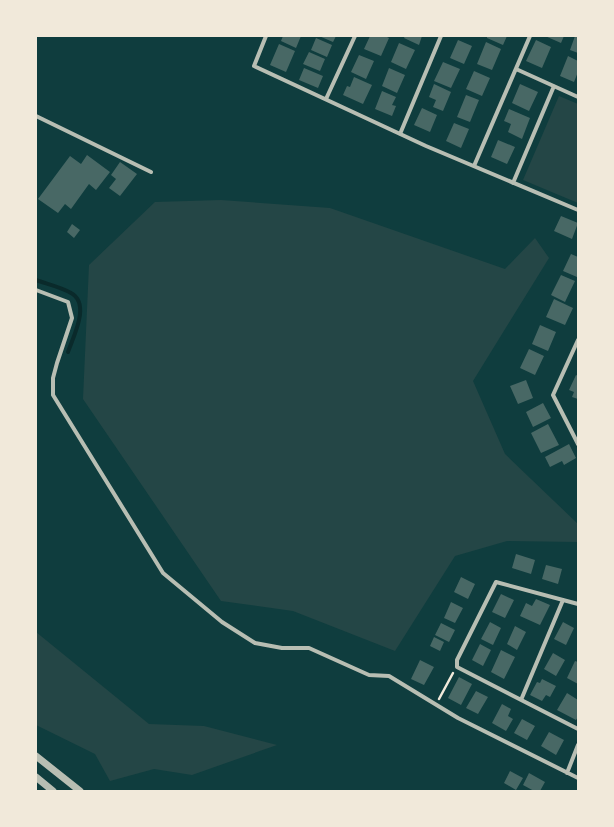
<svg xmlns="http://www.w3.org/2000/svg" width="614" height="827" font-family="'DM Sans',sans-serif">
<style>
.green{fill:#244646}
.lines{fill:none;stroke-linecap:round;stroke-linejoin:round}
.stream{stroke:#0a2a2b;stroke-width:4}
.building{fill:#486865}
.path{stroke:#f1e9da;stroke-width:2.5}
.minor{stroke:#b8beb3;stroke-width:4}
.tertiary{stroke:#b8beb3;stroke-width:7}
</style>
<rect width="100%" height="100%" fill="#0f3d3e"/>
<path class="green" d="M559 96 578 104V203L523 180Z
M221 200 330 208 505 269 535 238 549 258 473 381 505 454 578 524V542L507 541 455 556 395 651 293 611 221 601 83 399 89 265 155 202Z
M36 632 149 724 204 726 277 745 192 775 154 769 110 781 95 754 36 725Z"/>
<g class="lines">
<path class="stream" d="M36 280C47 284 61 287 71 293 91 304 73 337 68 352"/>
</g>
<path class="building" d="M283 36H301L296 48 281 41Z
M319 36H336L333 42Z
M370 36H385L389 38 381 56 364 49Z
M405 36H422L419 45 404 38Z
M487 36H507L503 45 487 38Z
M545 36H564L561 43Z
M575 36H578V53L570 50Z
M316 38 332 45 327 57 311 50Z
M458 40 472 46 464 64 450 58Z
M536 40 551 47 542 68 526 61Z
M486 42 501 49 492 70 477 64Z
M399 43 415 50 406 69 391 62Z
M279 44 295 51 286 72 270 65Z
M309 52 325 59 320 71 303 64Z
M359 55 374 61 366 79 351 72Z
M568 56 578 61V72L574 82 560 76Z
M443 62 460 69 451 88 434 81Z
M304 68 323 76 318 88 299 80Z
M389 68 405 75 397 93 382 86Z
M474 71 490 78 482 96 466 89Z
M354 77 372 85 363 104 343 95 347 86 350 87Z
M434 84 451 92 443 111 433 107 436 100 429 97Z
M520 84 538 92 529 111 512 103Z
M382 91 396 97 392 105 396 106 392 116 375 109Z
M466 95 479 100 470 122 457 117Z
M422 108 437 115 430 132 414 125Z
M509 109 530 118 522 139 508 132 511 124 504 121Z
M454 123 469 129 461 148 446 141Z
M498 140 515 147 507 164 491 157Z
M87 155 110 172 96 190 89 184 71 209 65 204 58 213 38 199 70 156 81 164Z
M120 162 137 174 120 196 109 188 116 179 111 175Z
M561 216 578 223 572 239 554 231Z
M72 224 80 230 74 238 67 232Z
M571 254 578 257 577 277 563 271Z
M561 275 575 281 565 302 551 295Z
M554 299 573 308 565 325 546 317Z
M540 325 556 332 548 351 532 344Z
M529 349 544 356 535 375 520 368Z
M576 375 578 376V399L572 397 574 392 569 390Z
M526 380 533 398 518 404 510 386Z
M543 403 551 418 533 427 526 412Z
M548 424 559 445 541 453 531 433Z
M569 444 576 458 564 465 562 461 550 467 545 457Z
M516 554 535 560 531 574 512 568Z
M546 565 562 569 558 584 542 579Z
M461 577 475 584 468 599 454 592Z
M501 594 514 600 505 618 492 612Z
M536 599 550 605 540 625 520 616 526 603 532 606Z
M451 602 463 608 455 623 444 618Z
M490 622 501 628 493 645 481 639Z
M563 622 574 628 566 645 554 639Z
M441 623 455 630 449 642 435 635Z
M515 626 526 632 517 650 507 644Z
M434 637 444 642 440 651 430 646Z
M480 644 491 650 483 666 472 660Z
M501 650 515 657 504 679 491 672Z
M553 653 565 660 556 676 544 669Z
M420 660 434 667 424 685 411 679Z
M575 661 578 662V684L567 678Z
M459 677 472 684 461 705 448 698Z
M542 679 556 686 550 697 546 695 542 701 530 695 537 682 540 683Z
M476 691 488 697 478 714 466 708Z
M567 693 578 700V717L576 720 557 710Z
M502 704 511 709 508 716 513 719 506 731 492 723Z
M522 719 535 726 527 740 514 733Z
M549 732 564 740 556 755 541 746Z
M510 771 523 778 516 790 504 783Z
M529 773 545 782 540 791H534L523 785Z"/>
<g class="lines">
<path class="path" d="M439 699 453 673"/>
<path class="minor" d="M266 36 254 66 426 146 578 210
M516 69 578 97
M326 99 355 36
M36 116 151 172
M400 134 441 36
M474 166 530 36
M513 183 554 86
M36 290 68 302 72 318 57 363 53 378V395L163 573 222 622 255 643 282 648H309L369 675 389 676 458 718 578 778
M578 340 553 395 578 444
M578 604 496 582 457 660V667L578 729
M521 700 563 600
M567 773 578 745"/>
<path class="tertiary" d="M36 756 80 791
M36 777 53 791"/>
</g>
<rect width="614" height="827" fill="none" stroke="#f1e9da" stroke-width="74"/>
</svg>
